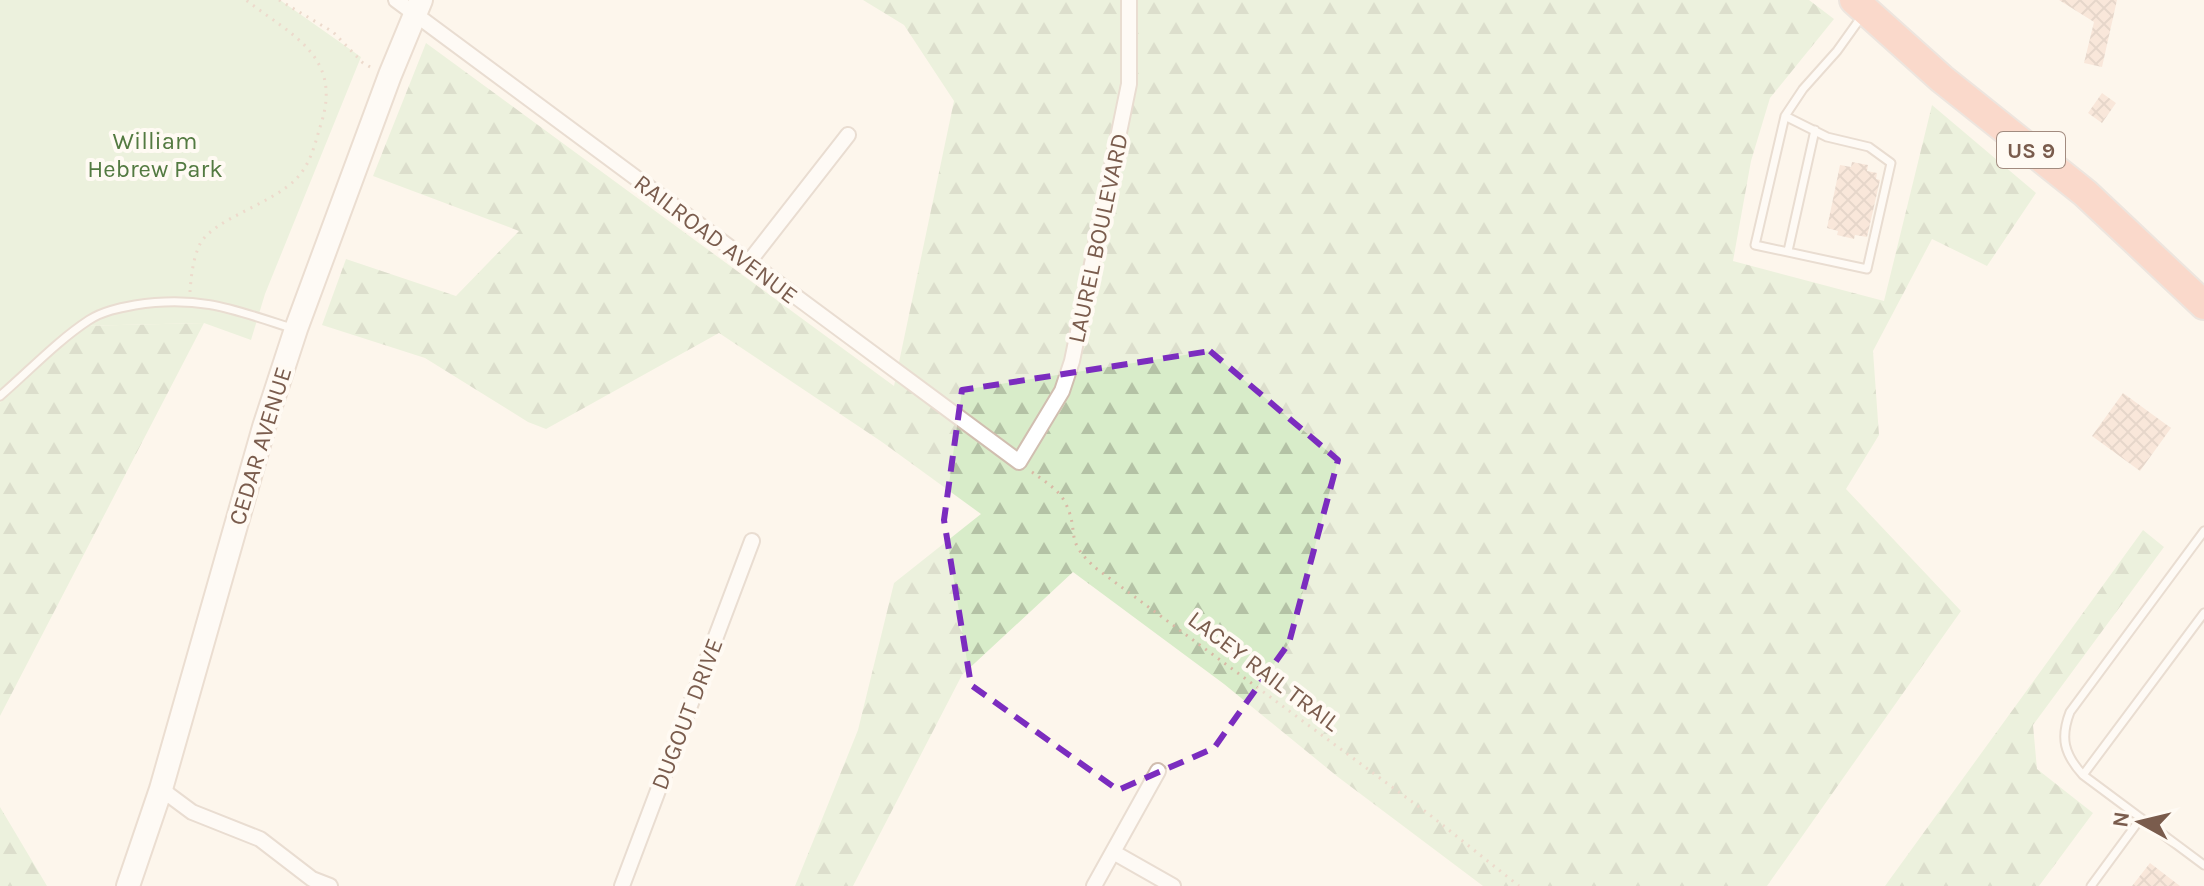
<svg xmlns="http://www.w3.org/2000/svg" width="2204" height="886" font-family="Karla,sans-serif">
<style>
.forest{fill:url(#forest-firs)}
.park{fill:#d8ecc9}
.building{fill:url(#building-cross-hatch)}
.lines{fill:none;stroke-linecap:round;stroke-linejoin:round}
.lane-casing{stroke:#d1beb0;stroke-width:11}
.street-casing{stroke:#d1beb0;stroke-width:18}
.secondary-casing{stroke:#d6c0b0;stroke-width:26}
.highway-casing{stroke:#dad1cd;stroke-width:32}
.path{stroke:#d9b8a5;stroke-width:3;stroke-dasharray:2 6;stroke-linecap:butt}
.lane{stroke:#fff;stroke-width:7}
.street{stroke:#fff;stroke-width:14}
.secondary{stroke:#fff;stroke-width:22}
.highway{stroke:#f7b7a3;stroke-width:28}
.marked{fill:none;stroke:#7b2cbf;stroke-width:6;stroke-dasharray:16 10;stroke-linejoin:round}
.labels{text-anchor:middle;stroke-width:8;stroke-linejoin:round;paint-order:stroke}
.shield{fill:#fffaf3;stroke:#a28b7f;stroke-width:2}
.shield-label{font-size:22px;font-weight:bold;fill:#7a5c4d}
.park-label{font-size:24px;fill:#537a41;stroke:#fffaf3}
.street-label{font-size:24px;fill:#7a5c4d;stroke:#fffaf3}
</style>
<defs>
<pattern id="forest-firs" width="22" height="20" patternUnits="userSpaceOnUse" patternTransform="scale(2)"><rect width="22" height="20" fill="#d8ecc9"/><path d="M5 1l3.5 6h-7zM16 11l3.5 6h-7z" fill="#b4c2a5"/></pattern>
<pattern id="building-cross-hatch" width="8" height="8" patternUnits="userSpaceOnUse" patternTransform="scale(2)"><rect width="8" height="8" fill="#f3d5c3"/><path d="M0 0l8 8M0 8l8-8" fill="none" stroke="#cab0a1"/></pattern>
</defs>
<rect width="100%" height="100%" fill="#fdf6ec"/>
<path class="forest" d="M863 0H1809L1834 19 1770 98 1751 161 1733 261 1884 301 1932 105 2036 193 1987 266 1932 239 1873 351 1879 435 1846 489 1961 611 1767 886H1483L1338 777 1224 684 1073 572 962 675 853 886H795L858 730 894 583 981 514 882 442 719 333 546 429 528 422 425 358 322 325 346 259 456 296 519 231 373 176 426 43 894 386 954 101 904 25Z
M204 323 0 716V403L78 326Z
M2143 530 2164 547 2033 725 2037 769 2093 813 2039 886H1885Z
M0 807 47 886H0Z"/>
<path class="park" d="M0 0H280L361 57 265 294 251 340 204 323 78 326 0 403Z"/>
<path class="building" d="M2059 0H2117L2102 67 2084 63 2094 22Z
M2102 93 2116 103 2102 123 2088 113Z
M1852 162 1868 165 1867 171 1877 173 1876 179 1880 180 1867 237 1855 235 1854 239 1837 235 1838 231 1827 228 1840 165 1851 167Z
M2123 393 2171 428 2140 471 2092 436Z
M2150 863 2180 886H2132Z"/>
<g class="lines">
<g class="lane-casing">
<path id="lane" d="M1785 116 1827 137 1869 147 1891 163 1867 269 1755 245 1785 116 1803 89 1837 51 1862 16
M1788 251 1815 130
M0 396C29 371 57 341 89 320 103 311 119 308 135 305 198 295 233 309 291 328
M2204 531 2070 712C2060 738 2064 754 2083 775L2204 865
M2083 775 2204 613
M2091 886 2141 818"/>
</g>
<g class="street-casing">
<path id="street" d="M396 0 1019 462 1062 391 1072 361 1129 84V0
M748 263 848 135
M161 789 192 812 260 839 312 879 330 886
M1113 852 1173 886
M622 886 752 541
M1094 886 1158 771"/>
</g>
<g class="secondary-casing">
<path id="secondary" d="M128 886 161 789 264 427 296 329 390 75 421 0"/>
</g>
<g class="highway-casing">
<path id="highway" d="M1854 0 1942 79 2085 193 2204 305"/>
</g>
<path class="path" d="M279 0 333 32 363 63 372 68
M190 292C191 277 193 258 200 244 213 219 272 204 296 179 311 164 315 143 321 124 343 56 291 35 246 0
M1032 472C1044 481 1058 489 1065 502 1081 534 1062 539 1097 569L1430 815 1519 886"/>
<use href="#lane" class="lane"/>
<use href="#street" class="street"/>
<use href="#secondary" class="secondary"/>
<use href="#highway" class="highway"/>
</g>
<path d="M0 0H2204V886H0ZM1210 351 1338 460 1289 643 1214 748 1118 790 971 685 944 520 962 390Z" fill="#fdf6ec" fill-opacity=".55" fill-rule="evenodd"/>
<path class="marked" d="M1210 351 1338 460 1289 643 1214 748 1118 790 971 685 944 520 962 390Z"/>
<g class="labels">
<rect class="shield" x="1997" y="132" width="68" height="36" rx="6"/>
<g class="shield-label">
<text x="2031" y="158">US 9</text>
</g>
<g class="park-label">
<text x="155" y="149">William<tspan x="155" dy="28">Hebrew Park</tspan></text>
</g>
<g class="street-label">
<text transform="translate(1098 238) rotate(-78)" y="8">LAUREL BOULEVARD</text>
<text transform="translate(716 239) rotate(37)" y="8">RAILROAD AVENUE</text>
<text transform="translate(260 446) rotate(-73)" y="8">CEDAR AVENUE</text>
<text transform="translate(1264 671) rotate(37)" y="8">LACEY RAIL TRAIL</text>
<text transform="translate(687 714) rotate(-69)" y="8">DUGOUT DRIVE</text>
</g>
</g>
<g transform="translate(2140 822) rotate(278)" stroke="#fffaf3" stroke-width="6" paint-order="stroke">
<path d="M0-6L14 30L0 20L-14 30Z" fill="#7a5c4d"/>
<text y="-12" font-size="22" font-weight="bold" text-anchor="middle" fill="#7a5c4d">N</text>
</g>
</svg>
